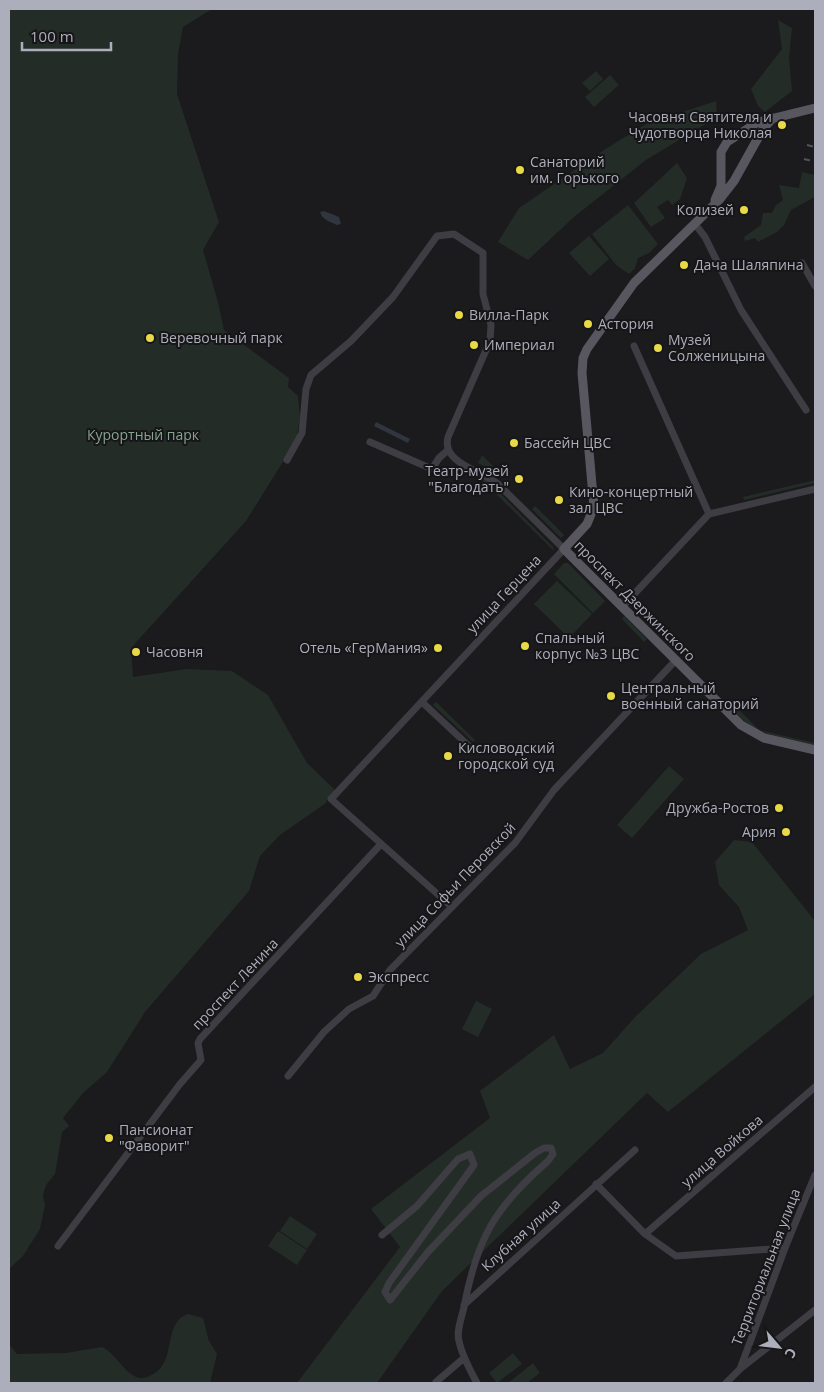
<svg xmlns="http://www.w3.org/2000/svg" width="824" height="1392" font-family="'Open Sans',sans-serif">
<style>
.green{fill:#242c27}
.water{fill:#313540}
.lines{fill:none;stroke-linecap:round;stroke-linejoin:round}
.minor{stroke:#3e3d43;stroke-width:7}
.major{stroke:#585760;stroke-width:9}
.rail{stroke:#52525a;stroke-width:2;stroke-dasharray:6 5;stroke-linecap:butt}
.poi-dot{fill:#e8d947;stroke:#161517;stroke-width:2}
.labels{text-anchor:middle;stroke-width:4;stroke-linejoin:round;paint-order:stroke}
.poi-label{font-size:14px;fill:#adaebb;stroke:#161517;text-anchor:start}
.park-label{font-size:14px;fill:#86a48f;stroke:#161517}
.street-label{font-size:14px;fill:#adaebb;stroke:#161517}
</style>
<rect width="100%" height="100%" fill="#1b1a1c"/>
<path class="green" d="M9 9H212L183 27 178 54 177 94 219 222 203 250 218 302 224 330 289 378 288 387 298 396 300 417 296 441 246 521 131 648 133 677 187 669 232 671 268 695 307 763 335 790 327 799 326 803 280 835 260 856 249 891 145 1012 107 1072 83 1093 63 1118 69 1126 62 1132 55 1174 46 1185 43 1195 45 1205 40 1229 23 1256 9 1269Z
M778 20 792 28 789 58 792 91 765 112 758 106 751 89 782 49Z
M596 71 603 79 590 91 582 83Z
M610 75 619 85 594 107 585 97Z
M716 101 717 117 646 160 574 217 528 260 498 242 519 208 604 150 646 124Z
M677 163 687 178 680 199 672 205 668 200 657 207 665 218 651 227 634 203Z
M802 172 815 175V197L791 210 784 225 777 232 758 242 755 238 745 241 744 237 761 225 763 213H772L776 205 783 200 779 185 799 188Z
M628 205 658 244 649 253 638 258 635 268 629 274 616 265 592 234Z
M589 236 609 259 590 276 569 253Z
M482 455 493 466 490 469 478 463Z
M474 474 486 479 553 547 554 551 484 482 472 476Z
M815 480V483L744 500 743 497Z
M535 506 564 535 561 538 532 509Z
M564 563H568L605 601 593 613 554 574Z
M557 581 592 614 569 638 534 604Z
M624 616 647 639 644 642 622 619Z
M436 702 475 740 473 742 433 705Z
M737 708 759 730 815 743V746C783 739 759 736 734 712Z
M669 766 684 779 632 838 617 825Z
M734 840 752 842 815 921V994L668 1112 647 1093 442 1291 377 1383H297L400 1247 371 1209 490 1118 480 1091 554 1035 570 1069 603 1053 635 1017 701 954 748 930 739 907 719 885 715 862Z
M476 1001 492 1009 478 1037 462 1029Z
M290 1216 317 1234 307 1249 280 1231Z
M278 1231 307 1250 297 1265 268 1246Z
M188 1314 203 1318 209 1341 217 1354 210 1383H9V1344L17 1354 66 1353 102 1347C117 1353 129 1384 147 1377 180 1366 160 1324 188 1314Z
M513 1353 522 1364 497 1383 489 1373Z
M533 1363 540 1373 527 1383H508Z"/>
<path class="water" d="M324 211 339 217 341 224 337 225C331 222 322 220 320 212Z
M376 422 410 439 408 443 374 426Z"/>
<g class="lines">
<path class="minor" d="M695 224 705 237 741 310 806 410
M802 263 815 286
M634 346 709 514
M370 442 432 469 439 458 447 451
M287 460 302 433 306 389 311 375 351 341 393 297 437 236 454 234 483 253V294L491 325 490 341 448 437C441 463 482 471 498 484L564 549 331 799 452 907
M622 607 709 514 815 489
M422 702 471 748
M288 1076 324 1032 349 1009 373 996 390 970 515 843 554 790 675 661
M596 1184 645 1234 676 1256 785 1248
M645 1234 815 1087
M382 1235 417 1206 458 1159 470 1154 474 1165 389 1283 385 1292 390 1300 428 1252 481 1196 535 1153 544 1148H551L553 1154 548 1161C495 1207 477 1238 464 1307 462 1317 456 1331 459 1341 462 1356 470 1370 477 1383
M58 1246 180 1084 201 1060 198 1043 200 1039 381 844
M464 1305 635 1150
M740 1369 785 1248 815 1175
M436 1382 464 1358
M726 1383 740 1369 815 1310"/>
<path class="major" d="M773 118 763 129 734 181 720 199 634 283 587 349 583 358 582 373 594 507 587 524 564 549 741 725 764 738 815 750
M715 200 721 186V152L727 142 758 122 815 108"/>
<path class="rail" d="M807 145 815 147
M804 159 815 162"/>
</g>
<g class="poi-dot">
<circle cx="782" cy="125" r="5"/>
<circle cx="520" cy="170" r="5"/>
<circle cx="744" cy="210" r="5"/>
<circle cx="684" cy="265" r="5"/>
<circle cx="459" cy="315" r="5"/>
<circle cx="588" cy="324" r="5"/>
<circle cx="150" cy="338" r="5"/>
<circle cx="474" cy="345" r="5"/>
<circle cx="658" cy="348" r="5"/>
<circle cx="514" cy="443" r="5"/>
<circle cx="519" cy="479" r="5"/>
<circle cx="559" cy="500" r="5"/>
<circle cx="525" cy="646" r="5"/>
<circle cx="438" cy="648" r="5"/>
<circle cx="136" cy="652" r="5"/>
<circle cx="611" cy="696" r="5"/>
<circle cx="448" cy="756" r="5"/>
<circle cx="779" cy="808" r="5"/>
<circle cx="786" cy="832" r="5"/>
<circle cx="358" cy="977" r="5"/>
<circle cx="109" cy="1138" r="5"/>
</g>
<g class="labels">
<g class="poi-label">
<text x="772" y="122" text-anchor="end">Часовня Святителя и<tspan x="772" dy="16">Чудотворца Николая</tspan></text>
<text x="530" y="167">Санаторий<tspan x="530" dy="16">им. Горького</tspan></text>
<text x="734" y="215" text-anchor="end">Колизей</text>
<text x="694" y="270">Дача Шаляпина</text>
<text x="469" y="320">Вилла-Парк</text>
<text x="598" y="329">Астория</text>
<text x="160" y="343">Веревочный парк</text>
<text x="668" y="345">Музей<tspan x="668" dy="16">Солженицына</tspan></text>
<text x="484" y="350">Империал</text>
<text x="524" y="448">Бассейн ЦВС</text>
<text x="509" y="476" text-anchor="end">Театр-музей<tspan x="509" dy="16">"Благодать"</tspan></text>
<text x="569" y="497">Кино-концертный<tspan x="569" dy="16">зал ЦВС</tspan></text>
<text x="535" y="643">Спальный<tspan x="535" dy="16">корпус №3 ЦВС</tspan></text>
<text x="428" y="653" text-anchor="end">Отель «ГерМания»</text>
<text x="146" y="657">Часовня</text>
<text x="621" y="693">Центральный<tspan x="621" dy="16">военный санаторий</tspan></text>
<text x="458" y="753">Кисловодский<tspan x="458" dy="16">городской суд</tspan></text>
<text x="769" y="813" text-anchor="end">Дружба-Ростов</text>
<text x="776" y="837" text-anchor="end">Ария</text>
<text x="368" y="982">Экспресс</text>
<text x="119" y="1135">Пансионат<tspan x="119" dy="16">"Фаворит"</tspan></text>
</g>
<g class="park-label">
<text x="143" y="440">Курортный парк</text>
</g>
<g class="street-label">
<text transform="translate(504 594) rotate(-47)" y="5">улица Герцена</text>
<text transform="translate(635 601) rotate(45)" y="5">проспект Дзержинского</text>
<text transform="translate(455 885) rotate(-46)" y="5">улица Софьи Перовской</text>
<text transform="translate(235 984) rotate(-47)" y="5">проспект Ленина</text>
<text transform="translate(722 1151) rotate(-41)" y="5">улица Войкова</text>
<text transform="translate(521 1235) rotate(-42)" y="5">Клубная улица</text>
<text transform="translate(766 1267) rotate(-69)" y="5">Территориальная улица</text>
</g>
</g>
<rect width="824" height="1392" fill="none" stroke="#adaebb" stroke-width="20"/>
<g transform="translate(779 1347) rotate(118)" stroke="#161517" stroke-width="4" paint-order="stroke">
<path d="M0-4L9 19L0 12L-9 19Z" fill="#adaebb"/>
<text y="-8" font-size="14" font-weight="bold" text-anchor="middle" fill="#adaebb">С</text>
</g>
<path d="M22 42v8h89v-8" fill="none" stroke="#adaebb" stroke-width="2.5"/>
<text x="30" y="42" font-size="15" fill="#adaebb" stroke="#161517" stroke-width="4" paint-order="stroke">100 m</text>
</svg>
